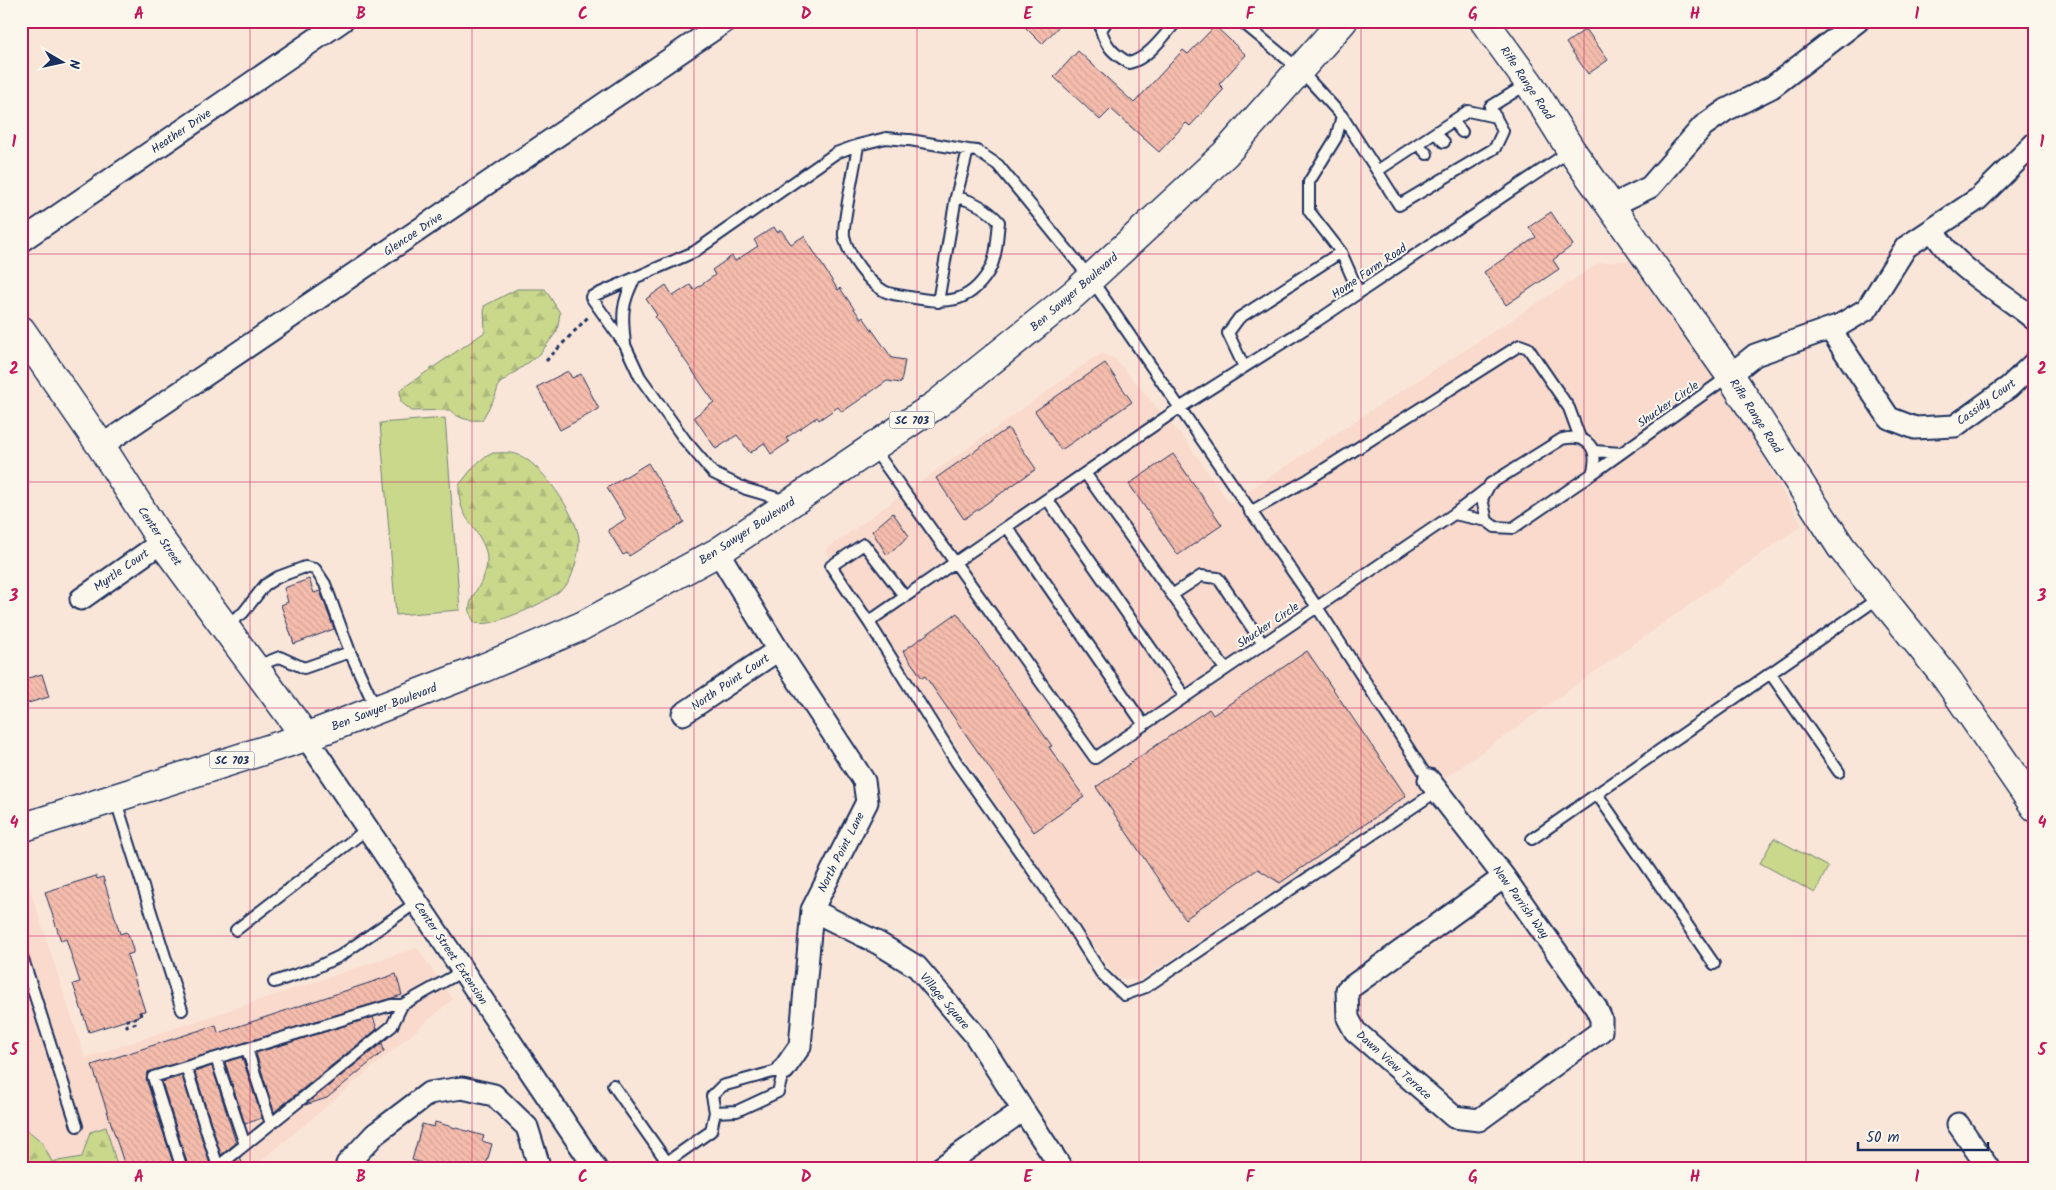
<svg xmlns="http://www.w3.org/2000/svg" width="2056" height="1190" font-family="Kalam,sans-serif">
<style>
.built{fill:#f9dacc}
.forest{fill:url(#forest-firs);stroke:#728475}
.green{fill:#cad88c;stroke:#728475}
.building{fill:url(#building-back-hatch);stroke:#1b2f5e}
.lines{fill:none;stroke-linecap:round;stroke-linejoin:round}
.lane-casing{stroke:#1b2f5e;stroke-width:14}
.street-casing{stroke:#1b2f5e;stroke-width:25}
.secondary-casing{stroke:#1b2f5e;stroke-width:31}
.primary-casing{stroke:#1b2f5e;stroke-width:31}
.path{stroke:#1b2f5e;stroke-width:3;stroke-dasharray:4 4;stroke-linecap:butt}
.lane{stroke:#fbf7ec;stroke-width:10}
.street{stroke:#fbf7ec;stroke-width:21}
.secondary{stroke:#fbf7ec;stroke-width:28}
.primary{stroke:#fbf7ec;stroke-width:28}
.grid{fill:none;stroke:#c2185b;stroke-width:1;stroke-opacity:0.55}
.labels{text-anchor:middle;stroke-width:4;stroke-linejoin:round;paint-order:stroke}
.shield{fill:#fbf7ec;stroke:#5e6b89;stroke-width:1}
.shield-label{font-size:11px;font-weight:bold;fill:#1b2f5e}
.street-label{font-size:12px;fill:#1b2f5e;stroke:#fbf7ec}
.neatline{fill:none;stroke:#c2185b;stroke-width:2}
.grid-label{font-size:16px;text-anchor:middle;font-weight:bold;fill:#c2185b}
</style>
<defs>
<pattern id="forest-firs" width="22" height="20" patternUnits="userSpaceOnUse" patternTransform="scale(1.25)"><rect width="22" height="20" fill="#cad88c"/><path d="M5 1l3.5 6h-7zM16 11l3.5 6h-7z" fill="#adba7b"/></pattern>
<pattern id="building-back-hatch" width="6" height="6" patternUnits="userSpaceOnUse" patternTransform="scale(1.25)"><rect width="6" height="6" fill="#f6bdad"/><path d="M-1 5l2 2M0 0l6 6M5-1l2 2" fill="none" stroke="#d2a397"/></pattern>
</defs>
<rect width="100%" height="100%" fill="#fae6d9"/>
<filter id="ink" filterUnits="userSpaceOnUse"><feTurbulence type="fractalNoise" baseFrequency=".02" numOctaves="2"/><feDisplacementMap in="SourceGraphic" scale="10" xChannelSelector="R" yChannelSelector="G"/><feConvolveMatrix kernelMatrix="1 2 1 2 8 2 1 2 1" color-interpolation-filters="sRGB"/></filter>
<g filter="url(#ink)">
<path class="built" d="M1639 260 1736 410 1802 525 1455 771 1186 950 1138 981 1116 977 1008 822 825 550 1092 359 1102 354 1114 358 1187 442 1229 503 1599 263Z
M21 871H24L85 1058 417 948 453 999 252 1169H118L106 1128 90 1132 82 1157 51 1162 42 1142 21 1125Z"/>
<path class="forest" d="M517 289H545L560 313 557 331 540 354 499 384 495 397 482 420C468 421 459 419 450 410L412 411 401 402 400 390 485 332 484 306Z
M493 453C501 453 509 452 516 454 540 461 576 514 579 538 580 550 574 573 568 583 561 593 531 609 519 613 504 618 491 626 475 623 458 599 487 589 487 560 487 540 468 525 462 508 459 500 459 493 459 485 471 471 475 461 493 453Z
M21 1125 42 1142 52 1162 82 1157 90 1132 106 1127 118 1169H21Z"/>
<path class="green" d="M445 418 460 610 396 615 380 423Z
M1774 838 1828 867 1815 893 1760 863Z"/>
<path class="building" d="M1019 21H1064L1042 44Z
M1215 26 1246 55 1219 84 1224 89 1190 126 1186 123 1159 152 1111 109 1100 120 1054 77 1078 51 1134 103 1183 50 1188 54Z
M1586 29 1608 60 1588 74 1566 43Z
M1551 212 1573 245 1553 260 1559 269 1506 305 1484 272 1536 237 1529 227Z
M774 227 777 232 781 230 791 244 804 236 838 290 840 288 861 319 863 317 892 358 905 360 901 383 887 381 842 412 838 407 819 420 817 417 786 438 789 442 771 454 764 443 750 453 737 435 716 449 694 417 714 402 655 317 657 315 646 299 666 285 673 296 690 285 694 290 715 275 712 270 732 256 735 261 758 246 754 240Z
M1105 363 1132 402 1061 450 1035 411Z
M568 371 572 378 581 374 599 409 560 430 537 387Z
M1008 428 1036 469 964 519 936 478Z
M1173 454 1222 525 1178 555 1129 484Z
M648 463 684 522 629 556 627 553 623 555 608 530 626 519 607 488Z
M893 513 909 536 887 555 872 531Z
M309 579 314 593 320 591 334 629 294 644 281 605 288 602 284 588Z
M957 613 1052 746 1049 747 1084 797 1034 832 925 676 922 678 903 651Z
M1307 651 1406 796 1280 883 1258 869 1185 919 1096 787 1209 709 1213 715Z
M42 674 49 697 21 705V680Z
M96 876 97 879 103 877 120 934 126 932 128 934 133 950V953L127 955 145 1011 139 1012 140 1016 89 1032 73 984 80 982 66 939 61 941 45 892Z
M396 974 402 995 148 1072 146 1079 175 1169H126L92 1065 216 1025 218 1033Z
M373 1017 377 1029 274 1112 256 1053Z
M382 1043 384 1051 327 1098 305 1105Z
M242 1057 262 1118 245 1124 225 1062Z
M212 1066 236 1143 221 1155 195 1072Z
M182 1076 210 1164 208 1169H189L162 1082Z
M435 1122 484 1136 482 1141 492 1144 485 1169H420L422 1163 412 1160 422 1124 434 1127Z
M240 1157 244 1169H226Z"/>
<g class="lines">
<g class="lane-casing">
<path id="lane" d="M1107 21 1101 30C1106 47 1114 54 1129 63 1149 58 1163 36 1177 21
M1241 21 1300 70 1342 116 1399 205 1495 148 1503 131 1490 107 1527 84
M1342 116 1336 138 1309 182V211L1341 252 1359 293
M1453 121 1462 132
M1435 133 1444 142
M1418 144 1427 154
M968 150 956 197C974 201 987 208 999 222 997 238 997 257 989 271 968 306 944 303 909 297 901 295 891 295 884 291 867 281 848 255 844 236 842 224 856 162 858 145L886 138 907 140H910L968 150 977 151 998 165 1091 279 1317 607 1429 780
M1377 171 1468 111 1496 117
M938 302 956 197
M625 344C622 317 621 303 635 278
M1244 367 1228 333 1239 318 1341 252
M873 448 1095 758 1454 514 1487 521 1495 527 1513 528 1592 474C1600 449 1588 433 1562 439L1490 484 1482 499 1487 521
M1594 451 1621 453
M1085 473 1225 669
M1592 474 1729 376
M1047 499 1185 697
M787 501 746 489 713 473 685 440 640 377 625 345 591 297 694 252 836 153 858 145
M1250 512 1309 479 1520 345 1528 348 1569 408 1580 438
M1454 514 1485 490
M1007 527 1144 725
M1172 595 1201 576 1218 578 1263 644
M870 624 831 566 864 544 905 597
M225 625 243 613 265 585 278 577 305 567 315 569 325 584 350 652
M257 666 280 657 304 668 350 652 376 709
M1770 673 1839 772
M1437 791 1146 987 1124 995 1101 973 1067 919 957 763 870 624 874 618 1178 409 1317 321 1570 151
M1597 794 1714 964
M115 798 182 1010
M1532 839 1880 597
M236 930 367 829
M21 953 77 1126
M274 982 313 969 340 956 417 902
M247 1049 271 1124
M216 1058 245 1145
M186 1067 218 1167
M613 1085 672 1169
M715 1112 737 1111 778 1092 784 1069
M667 1162 711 1131 715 1112 712 1096 722 1086 784 1069
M182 1169 153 1077 391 1005H402L463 971
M215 1169 392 1026 402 1005"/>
</g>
<g class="street-casing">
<path id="street" d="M1611 206 1650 187 1703 126 1726 110 1772 87 1858 21
M1933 230C1955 270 2001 291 2035 320
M21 241 342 21
M1830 329 1889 418 1915 428 1955 426 2009 387 2035 362
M1730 375 1755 355 1840 325 1867 309 1906 247 1978 199 2035 143
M101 446 726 21
M718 552 778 650 864 781 867 802 812 910 800 1046 784 1069
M81 599 162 542
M683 714 778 650
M306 737 596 1169
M1429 780 1504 877 1596 1008 1601 1019V1031L1479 1120 1454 1117 1355 1031 1348 1018 1347 990 1504 877
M812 910 878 943 917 967 975 1035 1023 1110
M1958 1124 1989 1169
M346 1169 347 1164 375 1134 429 1093 462 1088 494 1095 527 1127 540 1169
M939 1169 1023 1110 1062 1169"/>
</g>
<g class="secondary-casing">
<path id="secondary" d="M1484 21 1529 83 1571 150 1730 375 1841 547 1947 679 2035 807
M21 330 101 446 162 542 306 737"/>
</g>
<g class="primary-casing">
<path id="primary" d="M21 828 306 737 481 669 582 626 718 552 937 404 1075 293 1225 154 1343 21"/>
</g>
<path class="path" d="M546 361 589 316
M140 1012 141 1016 125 1021 127 1026 140 1022"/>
<use href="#lane" class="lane"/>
<use href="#street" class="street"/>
<use href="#secondary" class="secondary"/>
<use href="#primary" class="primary"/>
</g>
</g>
<path class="grid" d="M250 21V1169M472 21V1169M694 21V1169M917 21V1169M1139 21V1169M1361 21V1169M1584 21V1169M1806 21V1169M21 254H2035M21 482H2035M21 708H2035M21 936H2035"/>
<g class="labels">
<g class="shield">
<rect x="889.5" y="411.5" width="45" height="17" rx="4"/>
<rect x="209.5" y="751.5" width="45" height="17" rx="4"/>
</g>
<g class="shield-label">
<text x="912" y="424">SC 703</text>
<text x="232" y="764">SC 703</text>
</g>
<g class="street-label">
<text transform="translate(1527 83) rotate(56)" y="4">Rifle Range Road</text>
<text transform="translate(181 131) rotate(-34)" y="4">Heather Drive</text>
<text transform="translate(413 234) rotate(-34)" y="4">Glencoe Drive</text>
<text transform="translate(1369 271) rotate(-34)" y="4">Home Farm Road</text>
<text transform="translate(1074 292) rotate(-41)" y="4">Ben Sawyer Boulevard</text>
<text transform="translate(1986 402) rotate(-36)" y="4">Cassidy Court</text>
<text transform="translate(1668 404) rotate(-35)" y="4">Shucker Circle</text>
<text transform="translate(1756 416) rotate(57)" y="4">Rifle Range Road</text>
<text transform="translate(747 531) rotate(-33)" y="4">Ben Sawyer Boulevard</text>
<text transform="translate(160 536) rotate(56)" y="4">Center Street</text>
<text transform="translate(121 570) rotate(-35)" y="4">Myrtle Court</text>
<text transform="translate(1268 625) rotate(-34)" y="4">Shucker Circle</text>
<text transform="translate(730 682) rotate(-34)" y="4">North Point Court</text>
<text transform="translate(384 707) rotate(-21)" y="4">Ben Sawyer Boulevard</text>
<text transform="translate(841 852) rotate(-63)" y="4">North Point Lane</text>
<text transform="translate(1521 902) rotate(54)" y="4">New Parrish Way</text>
<text transform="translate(451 953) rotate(56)" y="4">Center Street Extension</text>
<text transform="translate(945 1001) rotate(50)" y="4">Village Square</text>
<text transform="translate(1394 1065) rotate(42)" y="4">Dawn View Terrace</text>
</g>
</g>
<rect width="2056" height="1190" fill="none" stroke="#fbf7ec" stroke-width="55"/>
<g transform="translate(62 62) rotate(99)" stroke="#fbf7ec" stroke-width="4" paint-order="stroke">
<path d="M0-4L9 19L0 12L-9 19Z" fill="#1b2f5e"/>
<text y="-8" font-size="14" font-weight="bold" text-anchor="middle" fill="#1b2f5e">N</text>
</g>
<path d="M1858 1142v8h130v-8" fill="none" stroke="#1b2f5e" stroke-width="2.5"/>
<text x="1866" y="1142" font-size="15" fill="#1b2f5e" stroke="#fbf7ec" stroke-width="4" paint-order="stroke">50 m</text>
<rect x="28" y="28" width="2000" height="1134" class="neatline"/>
<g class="grid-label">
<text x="139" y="19">A</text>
<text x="361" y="19">B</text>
<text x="583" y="19">C</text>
<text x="806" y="19">D</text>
<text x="1028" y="19">E</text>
<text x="1250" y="19">F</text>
<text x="1473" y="19">G</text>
<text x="1695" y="19">H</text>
<text x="1917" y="19">I</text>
<text x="14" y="147">1</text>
<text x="2042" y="147">1</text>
<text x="14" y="374">2</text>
<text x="2042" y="374">2</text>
<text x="14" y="601">3</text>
<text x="2042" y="601">3</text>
<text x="14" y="828">4</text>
<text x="2042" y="828">4</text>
<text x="14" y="1055">5</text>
<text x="2042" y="1055">5</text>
<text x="139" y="1182">A</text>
<text x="361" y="1182">B</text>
<text x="583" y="1182">C</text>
<text x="806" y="1182">D</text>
<text x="1028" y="1182">E</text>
<text x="1250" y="1182">F</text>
<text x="1473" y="1182">G</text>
<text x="1695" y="1182">H</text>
<text x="1917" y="1182">I</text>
</g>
</svg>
